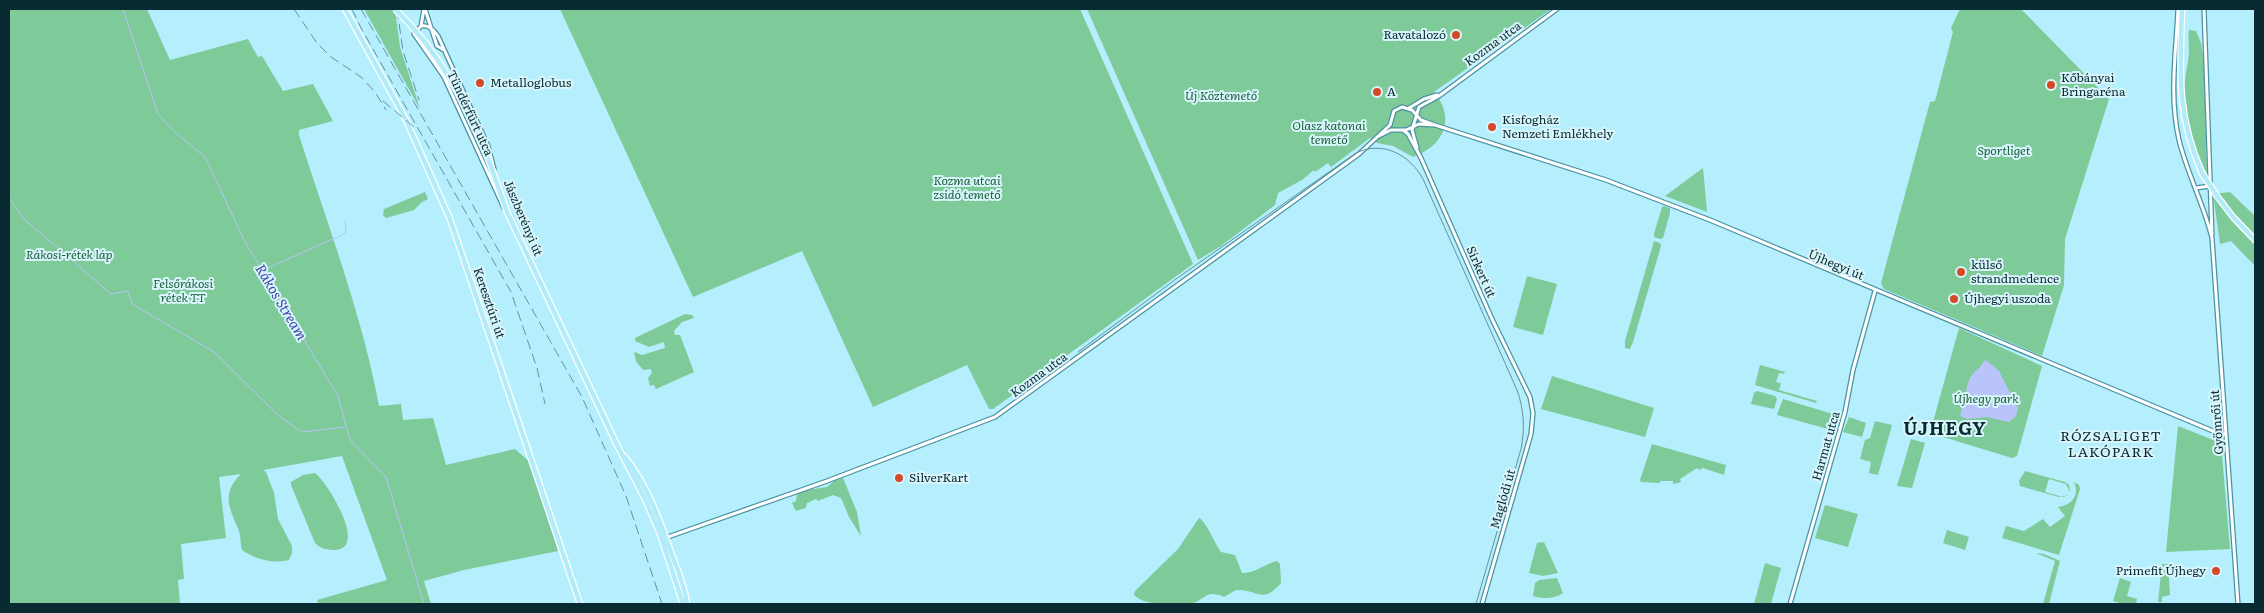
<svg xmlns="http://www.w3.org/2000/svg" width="2264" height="613" font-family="Literata,serif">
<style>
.green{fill:#7fca99}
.water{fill:#b8c4fa}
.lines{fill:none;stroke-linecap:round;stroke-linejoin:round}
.stream{stroke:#b8c4fa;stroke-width:1}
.minor-casing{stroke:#4a93a3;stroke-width:5.5}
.major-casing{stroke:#fff;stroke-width:7}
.minor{stroke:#fff;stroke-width:3}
.major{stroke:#b3ecf9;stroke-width:4.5}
.tram{stroke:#65939d;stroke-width:1}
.rail{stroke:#65939d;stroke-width:1;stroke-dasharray:10 5;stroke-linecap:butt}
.major-bridge-casing{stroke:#fff;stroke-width:7;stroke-linecap:butt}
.major-bridge{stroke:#b3ecf9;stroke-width:4.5}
.poi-dot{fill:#d44a29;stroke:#daf6fd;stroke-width:2}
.labels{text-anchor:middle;stroke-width:4;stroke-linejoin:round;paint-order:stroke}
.poi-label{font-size:12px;fill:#0a2a31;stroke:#daf6fd;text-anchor:start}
.street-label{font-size:12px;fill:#0a2a31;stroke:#daf6fd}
.park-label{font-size:12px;font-style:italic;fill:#196038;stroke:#daf6fd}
.water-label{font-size:14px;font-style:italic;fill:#3e46aa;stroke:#daf6fd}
.neighbourhood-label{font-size:14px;letter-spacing:1px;fill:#0a2a31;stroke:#daf6fd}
.district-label{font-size:18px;font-weight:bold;letter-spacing:1px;fill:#0a2a31;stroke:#daf6fd}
</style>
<rect width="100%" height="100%" fill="#b5eefc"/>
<path class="green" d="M9 9H147L170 60 248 39 258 57 262 56 283 91 313 84 333 121 299 130V135C327 224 362 314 379 406L401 404 403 420 433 418 446 465 515 449 531 463 558 551 464 570 424 581 431 604H319L317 600 387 580 342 456 263 470 266 472 274 493 278 519 292 546V553L289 560C274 564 254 559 242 550 240 544 241 537 239 531 229 507 221 494 241 474L219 477 226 538 181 544 184 579 178 580 180 604H9Z
M364 9H395L400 47 420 109Z
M560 9H1080L1193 264 993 409H989L967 365 873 407 802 251 693 297Z
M1087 9H1551L1434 92C1456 118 1444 146 1413 157L1393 146 1377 143 1370 138 1331 167 1328 163 1315 172 1314 170 1302 180 1278 193 1275 205 1221 246 1198 260Z
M1960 9H2021L2109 99 2065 239 2064 285 2042 356 1884 289 1881 283 1930 102 1935 101 1953 32 1951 28Z
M2189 30 2196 31 2201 43 2204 64 2207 173C2195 157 2184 112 2184 92 2184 79 2188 66 2189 53 2189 46 2188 38 2189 30Z
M1703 168 1707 212 1665 196Z
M425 192 428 199 422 202 414 210 386 218 383 215 384 209Z
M2230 192 2255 216V266L2231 241 2220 244 2213 194Z
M1664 206 1670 208V213L1663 238 1660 239 1654 237V234L1662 207Z
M1654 241 1660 243 1661 246 1633 342 1630 349 1625 348V341Z
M1527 276 1557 284 1543 335 1513 327Z
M685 314 692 315 694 318 682 322 674 331 675 335H680L694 372 656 389 654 385 650 386 648 378 652 373 651 369 643 370 636 361 634 352 642 355 665 348 664 342 649 347 635 341V338Z
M1959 328 2042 366 2017 456 2012 458 1930 433Z
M1760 365 1785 372 1784 374 1779 373 1776 382 1781 383 1779 390 1817 401 1816 403 1755 385Z
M1552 376 1654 408 1645 437 1541 409Z
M1757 391 1775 396 1777 399 1774 409 1751 404 1754 393Z
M1783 399 1833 414 1828 429 1777 415Z
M1849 417 1866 423 1862 437 1843 432Z
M1875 421 1892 425 1878 475 1869 473 1871 462 1860 459 1865 440 1870 438Z
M2178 426 2221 443 2230 549 2166 552Z
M1911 439 1925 443 1912 488 1897 486Z
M1652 444 1726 465 1724 475 1703 468 1699 470 1697 468 1680 479 1681 482 1673 484V481H1660V483L1641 482 1640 480Z
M2025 471 2065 482 2069 485 2070 493 2066 484 2049 479 2045 492 2063 497 2069 495 2059 497 2020 486 2019 481Z
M315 473C328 483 370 551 333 550 325 549 321 549 315 543L291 485V482L303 475Z
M843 478 857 512 861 536 849 517 841 498 833 495 818 501 816 499 807 503 806 508 796 511 792 503 796 501 797 493 800 491 827 487 834 481Z
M2074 482 2079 485 2080 489 2059 555 2002 538 2006 526 2024 531 2043 519 2050 527 2065 516 2058 507C2072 505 2080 495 2074 482Z
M1825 505 1858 514 1848 547 1815 538Z
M1199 518C1206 521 1215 544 1221 552L1235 555 1242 573C1256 573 1264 564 1277 561L1280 564 1281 583C1262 605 1258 589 1236 590L1224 597C1206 589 1206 599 1191 604 1179 608 1143 605 1134 595L1135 591 1178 549Z
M1947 530 1969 537 1965 550 1943 543Z
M1544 542 1558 573 1543 576 1529 573 1537 543Z
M2036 553 2044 554 2060 561 2049 604H2043L2055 561Z
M1765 563 1781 568 1771 604H1754Z
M2162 564H2168L2170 595 2162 597V602H2158Z
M1557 578 1563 593C1555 599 1542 599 1533 596L1535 583 1539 580Z
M2120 578 2131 582 2127 596 2137 599 2136 604H2124L2113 601Z"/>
<path class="water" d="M1986 360 1999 371 2018 408 2016 416 2009 422 1987 417 1967 419 1960 416 1962 407 1965 405C1966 391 1966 378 1978 369 1982 366 1982 362 1986 360Z"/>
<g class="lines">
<path class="stream" d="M123 9 158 114 177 134 205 157 245 242 338 396 350 440 386 477 424 604
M9 197 23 218 111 294 128 291 132 304 214 352 279 416 302 432 345 427
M263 270 342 235 346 232 345 222"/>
<g class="minor-casing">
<path id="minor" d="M424 9 421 26 414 34 444 77 504 208
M425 9 437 46 444 50
M2178 9C2176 53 2169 96 2179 140 2187 173 2204 205 2212 238L2238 604
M2204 9 2212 235
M421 26C429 24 434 30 438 36L488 146 494 169
M1409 108 1424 99 1437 95
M1403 130 1408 134 1421 158 1492 319 1530 397 1533 413 1531 434 1482 604
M1379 136 1391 130H1406L1419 124 1434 125
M1417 148 1412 130 1419 107 1439 96 1557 9
M2196 188 2210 186
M665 538 827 481 995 417 1359 154 1390 125 1394 111 1402 107 1412 110 1421 120 1435 125 1606 180 1710 220 2220 434H2226
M1790 604 1845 412 1853 370 1875 291"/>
</g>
<g class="major-casing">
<path id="major" d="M345 9 406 120 450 219 580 604
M2182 9C2180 71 2176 114 2202 173
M489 161 507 212 617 445 646 501 660 534 683 604
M2217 196 2233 217 2255 240
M625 457C648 486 660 521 672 555 678 571 685 587 687 604"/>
</g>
<use href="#minor" class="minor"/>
<use href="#major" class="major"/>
<path class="tram" d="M1078 352 1176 279 1356 153C1383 140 1410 155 1423 179L1517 390C1524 409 1525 429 1521 449L1476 604"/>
<path class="rail" d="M294 9 317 43 331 57 361 77 375 92 386 110
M352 9 361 28 511 292 537 368 545 404
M361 9 582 397 626 496 662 604
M397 9 403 51 419 100
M383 101 414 127"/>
<g class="major-bridge-casing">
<path id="major-bridge" d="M395 9C441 53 465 103 489 161
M2202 173 2217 196"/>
</g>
<use href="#major-bridge" class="major-bridge"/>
</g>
<g class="poi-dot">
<circle cx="1456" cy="35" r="5"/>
<circle cx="480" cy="83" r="5"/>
<circle cx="2051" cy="85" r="5"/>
<circle cx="1377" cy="92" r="5"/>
<circle cx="1492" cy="127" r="5"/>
<circle cx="1961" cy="272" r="5"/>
<circle cx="1954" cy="299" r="5"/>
<circle cx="899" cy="478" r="5"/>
<circle cx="2216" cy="571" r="5"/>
</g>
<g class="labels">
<g class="poi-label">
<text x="1446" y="39" text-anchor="end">Ravatalozó</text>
<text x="2061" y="82">Kőbányai<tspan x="2061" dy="14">Bringaréna</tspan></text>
<text x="490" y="87">Metalloglobus</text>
<text x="1387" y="96">A</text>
<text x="1502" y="124">Kisfogház<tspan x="1502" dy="14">Nemzeti Emlékhely</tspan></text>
<text x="1971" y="269">külső<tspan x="1971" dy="14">strandmedence</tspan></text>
<text x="1964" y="303">Újhegyi uszoda</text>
<text x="909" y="482">SilverKart</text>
<text x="2206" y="575" text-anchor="end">Primefit Újhegy</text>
</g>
<g class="street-label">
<text transform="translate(1493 44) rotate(-36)" y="4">Kozma utca</text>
<text transform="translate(470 113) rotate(65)" y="4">Tündérfürt utca</text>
<text transform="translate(523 218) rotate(67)" y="4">Jászberényi út</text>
<text transform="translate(1836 265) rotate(23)" y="4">Újhegyi út</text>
<text transform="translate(1481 272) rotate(66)" y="4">Sírkert út</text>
<text transform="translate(489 303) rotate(71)" y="4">Keresztúri út</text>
<text transform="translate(1039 375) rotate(-36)" y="4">Kozma utca</text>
<text transform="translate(2217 422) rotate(-94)" y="4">Gyömrői út</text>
<text transform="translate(1826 446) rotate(-74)" y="4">Harmat utca</text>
<text transform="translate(1503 499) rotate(-74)" y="4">Maglódi út</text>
</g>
<g class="park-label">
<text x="1221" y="100">Új Köztemető</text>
<text x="1329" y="130">Olasz katonai<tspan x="1329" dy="14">temető</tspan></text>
<text x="2004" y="155">Sportliget</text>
<text x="967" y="185">Kozma utcai<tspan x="967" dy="14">zsidó temető</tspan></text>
<text x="69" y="259">Rákosi-rétek láp</text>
<text x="183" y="288">Felsőrákosi<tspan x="183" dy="14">rétek TT</tspan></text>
<text x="1986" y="403">Újhegy park</text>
</g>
<g class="water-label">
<text transform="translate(281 302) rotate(59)" y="5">Rákos Stream</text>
</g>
<g class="neighbourhood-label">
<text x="2111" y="441">RÓZSALIGET<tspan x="2111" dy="16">LAKÓPARK</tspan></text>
</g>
<g class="district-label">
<text x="1945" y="435">ÚJHEGY</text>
</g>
</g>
<rect width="2264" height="613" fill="none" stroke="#0a2a31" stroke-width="20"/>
</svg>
